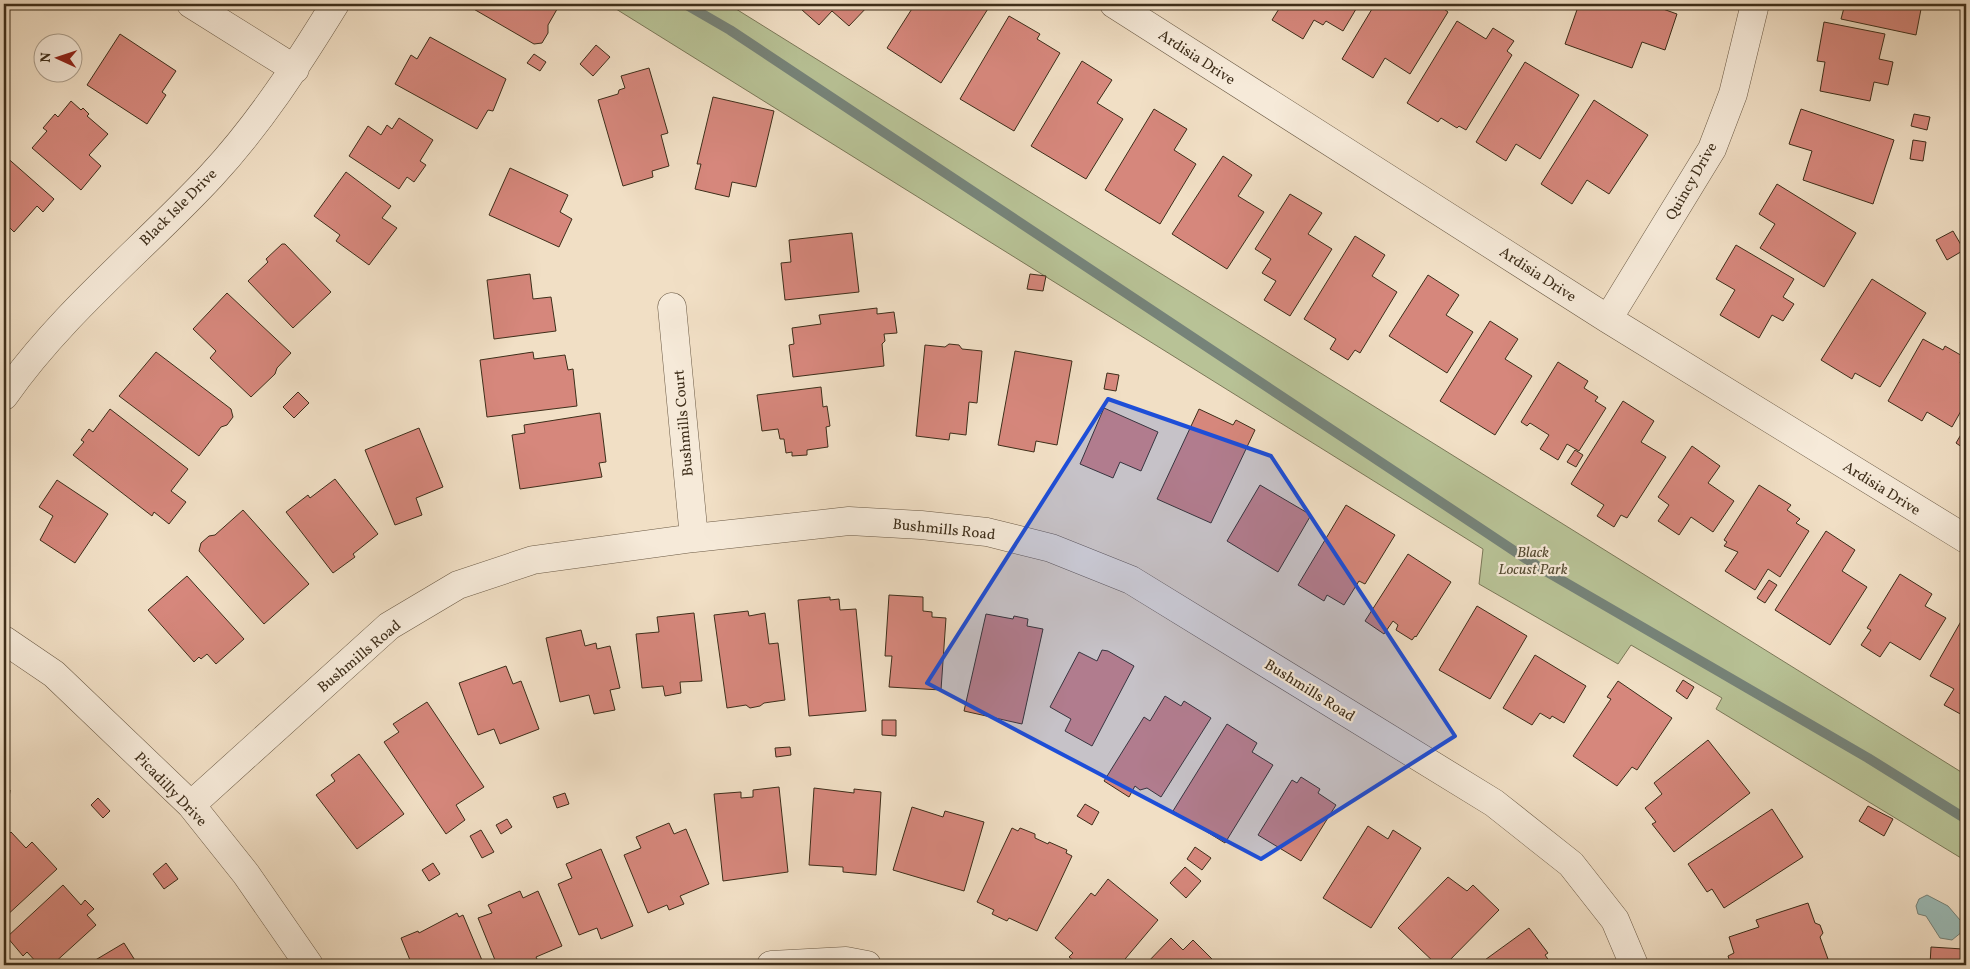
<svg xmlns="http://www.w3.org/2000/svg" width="1970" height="969" font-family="Vollkorn,serif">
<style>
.green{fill:#b8c296;stroke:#7b7858}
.water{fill:#9bbcb8;stroke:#768379}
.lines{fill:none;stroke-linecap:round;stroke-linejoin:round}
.stream{stroke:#768379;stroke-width:10}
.building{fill:#d6877c;stroke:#3e2e1a}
.minor-casing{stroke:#6b5a45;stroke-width:29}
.minor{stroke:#f6ead9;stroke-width:28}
.marked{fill:#1d4ed8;fill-opacity:0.2;stroke:#1d4ed8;stroke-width:4;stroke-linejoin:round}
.labels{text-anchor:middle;stroke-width:4.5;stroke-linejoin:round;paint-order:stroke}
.street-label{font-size:15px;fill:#3e2e1a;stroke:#f6ead9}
.park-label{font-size:15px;font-style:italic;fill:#564c33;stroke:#f6ead9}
</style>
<rect width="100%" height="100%" fill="#f1dfc5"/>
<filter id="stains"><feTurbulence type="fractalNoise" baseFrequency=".004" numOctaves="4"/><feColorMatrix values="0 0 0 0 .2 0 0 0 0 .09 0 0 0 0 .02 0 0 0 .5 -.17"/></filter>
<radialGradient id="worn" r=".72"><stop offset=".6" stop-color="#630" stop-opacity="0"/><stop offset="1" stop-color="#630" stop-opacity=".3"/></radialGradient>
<path class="green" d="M608 4H728L1966 775V861L1716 709 1722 698 1631 645 1618 664 1479 584 1483 549Z"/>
<path class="water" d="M1927 895 1948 906 1960 920 1966 917V931H1963L1952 940 1940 938 1926 916 1918 914 1916 906 1919 899Z"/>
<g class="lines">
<path class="stream" d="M685 4 730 30 1537 566 1868 758 1966 819"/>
</g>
<path class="building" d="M465 4H560L548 25V33L542 43 534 44Z
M808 4H870L849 26 832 11 819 25 802 10Z
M915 4H991L941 83 887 48Z
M1282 4H1359L1343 31 1326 21 1323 25 1314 20 1303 39 1272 20Z
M1375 4H1448L1444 9 1448 12 1410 74 1385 58 1373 78 1342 59Z
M1579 4H1649L1677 14 1665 50 1642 42 1632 68 1565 44Z
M1845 4H1922L1916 35 1841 19Z
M1009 16 1040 34 1037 39 1060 53 1014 131 960 99Z
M1457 21 1486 39 1493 28 1514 41 1507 51 1512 55 1466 130 1459 126 1457 128 1441 118 1438 122 1407 103Z
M1824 22 1885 34 1879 59 1893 62 1888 85 1874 82 1870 101 1820 91 1825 62 1817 61Z
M120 34 176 71 162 92 166 95 147 124 87 85Z
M430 37 506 79 493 111 488 110 477 129 395 84 411 55 417 59Z
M596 45 610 57 593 76 580 64Z
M534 54 546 62 540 71 527 63Z
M1082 61 1112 80 1097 103 1123 119 1086 179 1031 146Z
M1525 62 1579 95 1540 159 1516 144 1506 161 1476 142Z
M649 68 668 133 661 135 669 166 652 171 653 177 623 186 598 100 618 94 619 90 625 88 621 76Z
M713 97 774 111 756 187 732 182 729 197 695 189 701 164H697Z
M1594 100 1648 135 1609 194 1587 180 1572 204 1541 184Z
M71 101 81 110 83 108 89 114 87 116 108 134 89 155 101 166 81 190 32 148 47 131 43 128 55 114 58 117Z
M1154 109 1187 129 1174 150 1196 164 1160 224 1105 190Z
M1801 109 1894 140 1873 204 1803 180 1812 151 1789 144Z
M1914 114 1930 117 1927 130 1911 126Z
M399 118 433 140 420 161 426 165 414 182 407 177 399 189 349 156 368 126 381 135 387 125 392 129Z
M1913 140 1926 142 1923 161 1910 159Z
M4 155 54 199 43 212 37 206 14 232 4 222Z
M1223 156 1252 175 1238 196 1264 212 1227 269 1172 234Z
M510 168 568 195 560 212 572 219 559 247 489 215Z
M346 172 391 206 382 218 397 228 369 265 336 241 340 235 314 216Z
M1777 184 1856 233 1824 287 1760 248 1775 224 1759 214Z
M1290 194 1322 213 1308 234 1332 249 1290 316 1264 300 1276 281 1262 273 1271 259 1255 249Z
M1953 231 1964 250 1947 260 1936 240Z
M852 233 859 292 785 300 781 263 791 262 789 240Z
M1355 236 1385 255 1372 276 1397 292 1360 353 1355 350 1348 360 1330 349 1336 339 1304 319Z
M282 244H285L331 292 293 328 248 281 268 262 266 259Z
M1736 245 1794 279 1783 297 1794 304 1783 321 1772 315 1759 338 1720 315 1735 290 1716 279Z
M530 274 533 299 551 297 556 331 494 339 487 280Z
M1030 274 1046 276 1043 291 1027 289Z
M1428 275 1459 295 1446 315 1473 332 1447 373 1389 336Z
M1872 279 1926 313 1880 387 1855 373 1852 379 1821 360Z
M227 293 291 353 277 368 275 374 251 397 210 358 216 351 193 329Z
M877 308V314L894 312 897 333 884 334 885 341 882 344 884 366 793 377 789 345 794 344 792 328 821 324 819 315Z
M1490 321 1518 339 1505 359 1532 376 1495 435 1440 401Z
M1923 339 1943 350 1945 346 1964 357 1960 363 1966 367V402L1952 427 1927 412 1922 421 1888 401Z
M949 344 959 345 962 349 982 351 977 403 969 402 966 435 950 433 949 440 916 436 925 345 945 347Z
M1015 351 1072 361 1057 445 1036 441 1034 452 998 445Z
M156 352 231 409 233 417 227 425 221 427 199 456 119 396Z
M533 352 534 359 565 355 568 370 573 369 577 406 487 417 480 360Z
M1558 362 1588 381 1584 388 1598 397 1595 401 1606 408 1579 451 1567 444 1558 460 1540 449 1549 435 1530 423 1527 426 1521 422Z
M1107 373 1119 375 1116 391 1104 389Z
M821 387 823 407 827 406 830 426 826 427 828 447 807 450V455L792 456V452L786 453 784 439H780L778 429 762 431 757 395Z
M298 392 309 403 294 418 283 407Z
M1623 401 1654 421 1641 442 1666 457 1627 518 1621 515 1614 527 1597 516 1604 505 1571 484Z
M1104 408 1158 432 1141 471 1120 462 1113 478 1080 464Z
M110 409 188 469 171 491 186 502 169 524 154 512 152 516 73 455 84 442 81 440 89 429 93 432Z
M1199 409 1233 425 1236 420 1255 430 1211 523 1157 499Z
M600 413 606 462 599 463 602 477 520 489 512 435 525 433 524 425Z
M1966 426V450L1956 443Z
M419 428 443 487 416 498 422 515 395 525 365 450Z
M1692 446 1720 466 1708 483 1734 501 1713 532 1691 517 1679 535 1658 521 1669 505 1658 497Z
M1575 450 1583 455 1576 467 1567 462Z
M335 479 378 534 353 554 355 557 333 573 286 512 308 495 310 498Z
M57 480 108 514 75 563 40 540 53 516 39 507Z
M1260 485 1311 515 1278 572 1227 541Z
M1759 485 1791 505 1787 510 1800 519 1796 523 1809 531 1780 577 1768 569 1755 590 1725 571 1738 552 1724 546 1727 542 1724 540Z
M1346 505 1395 535 1365 584 1359 581 1344 605 1327 595 1324 601 1298 585Z
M243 510 309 584 264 624 199 551 201 543 209 536 215 535Z
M1826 531 1855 550 1842 571 1867 587 1830 645 1775 610Z
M1408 554 1451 582 1416 637 1415 636 1412 640 1396 630 1398 625 1393 621 1384 634 1365 621Z
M1900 574 1932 594 1925 606 1946 618 1920 660 1890 642 1880 657 1861 645 1871 630 1867 628Z
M187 576 244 639 216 664 207 654 201 659 199 657 194 662 148 610Z
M1769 580 1777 585 1765 603 1757 598Z
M889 595 923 597V611L932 612V617L946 618 941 690 889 687 892 656H885Z
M830 597V600L839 599 840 610 856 609 866 711 809 716 798 600Z
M1477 606 1527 636 1490 699 1439 670Z
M748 611 749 616 765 613 769 644 778 643 785 700 764 703 760 706 750 708 746 705 727 708 714 615Z
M694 613 702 681 680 682 681 693 665 696 663 686 642 688 636 634 659 632 657 617Z
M986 614 1013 619 1014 616 1028 619 1027 626 1043 629 1022 724 964 711Z
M1964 616 1966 617V713L1964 716 1944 705 1954 689 1930 676Z
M581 630 585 646 596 643 597 649 610 646 620 688 610 690 615 710 594 714 589 695 560 702 546 638Z
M1102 650 1108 651 1134 666 1092 746 1065 731 1071 719 1050 707 1079 652 1097 661Z
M1535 655 1586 686 1564 723 1552 716 1550 719 1540 713 1532 725 1503 708Z
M506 666 513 684 521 681 539 729 500 744 494 729 478 735 459 683Z
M1683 680 1694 687 1687 699 1676 691Z
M1618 681 1672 718 1637 770 1632 767 1617 786 1573 756 1611 699 1607 697Z
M1165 696 1181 706 1184 701 1211 718 1161 797 1147 788 1140 790 1135 786 1129 797 1104 781 1144 717 1150 721Z
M427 702 484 787 456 805 465 820 446 834 384 742 399 732 393 724Z
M882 720H896V736L882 735Z
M1227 724 1257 743 1252 752 1273 765 1225 843 1173 811Z
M1708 740 1750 793 1674 852 1652 824 1656 822 1645 808 1662 794 1654 783Z
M790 747 791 755 776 757 775 748Z
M359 754 404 814 357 849 316 795 335 781 331 775Z
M1301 777 1320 789 1318 793 1336 805 1301 861 1258 835 1292 780 1297 783Z
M4 786 10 790 9 799 4 806Z
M779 787 788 872 723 881 714 794 741 792V798L753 797V790Z
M814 788 854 793V789L881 792 876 875 843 872V867L809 865Z
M565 793 569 804 557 808 553 797Z
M98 798 110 811 103 818 91 805Z
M1085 804 1099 812 1092 825 1077 816Z
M1868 806 1893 819 1884 836 1859 821Z
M912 807 943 817 945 811 984 822 964 891 893 870Z
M1772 809 1803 857 1724 908 1712 889 1707 892 1688 864Z
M507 819 512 827 501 834 496 825Z
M669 823 674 834 686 829 709 884 680 896 684 904 669 910 667 905 648 913 624 855 641 848 636 837Z
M1368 826 1388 839 1393 830 1421 848 1371 928 1323 898Z
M1012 828 1018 831 1020 828 1035 834V838L1048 844 1049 842 1067 850 1066 853 1072 856 1037 931 1009 918 1007 921 992 914 994 910 977 902Z
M481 830 494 852 482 858 470 836Z
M11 832 26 848 32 842 57 869 4 918V839Z
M1195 847 1211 858 1202 870 1187 859Z
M601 849 633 926 601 939 597 928 579 935 558 884 572 878 566 864Z
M166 863 178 879 164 889 153 874Z
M433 863 440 874 429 881 422 870Z
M1185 867 1201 881 1186 898 1170 883Z
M1448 877 1467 891 1473 885 1499 910 1445 965H1437L1398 928Z
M1108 879 1158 920 1120 965H1090L1084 961 1079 965 1069 957 1073 953 1055 938 1091 893 1095 896Z
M63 885 81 905 85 900 94 909 87 915 96 925 52 965H39L27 952 23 956 7 937Z
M520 891 523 898 538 891 562 946 536 957 539 963 534 965H497L478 918 492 913 488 905Z
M1808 903 1815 923 1820 925 1823 933 1820 937 1828 959 1808 965H1731L1728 956 1734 953 1729 937 1759 927 1756 920Z
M457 913 459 917 463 915 484 965H412L401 938 418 931 419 933Z
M1529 928 1548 953 1545 955 1552 965H1478Z
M1171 938 1183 950 1193 940 1215 962 1212 965H1145Z
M124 943 138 965H87Z
M1931 947 1963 949V964L1966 965H1913H1930Z"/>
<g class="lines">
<g class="minor-casing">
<path id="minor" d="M191 4 295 69
M1114 4 1608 319 1966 539
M672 307 694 538
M1608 319 1712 149 1733 94 1755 4
M4 396C62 313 143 249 211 176 260 123 298 64 335 4
M4 640 54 674 191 805 246 874 309 965
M191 805 389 626 458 585 533 560 694 538 849 521 921 525 987 532 1051 548 1131 580 1494 803 1571 864 1615 920 1634 965
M771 965 846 961 867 965"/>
</g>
<use href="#minor" class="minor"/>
</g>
<path class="marked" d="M1108 399 1271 456 1455 736 1261 859 927 683Z"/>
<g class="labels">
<g class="street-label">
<text transform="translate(1197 57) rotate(33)" y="5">Ardisia Drive</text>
<text transform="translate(1691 181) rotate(-60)" y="5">Quincy Drive</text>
<text transform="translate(178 207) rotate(-45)" y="5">Black Isle Drive</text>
<text transform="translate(1538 274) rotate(33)" y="5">Ardisia Drive</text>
<text transform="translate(683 423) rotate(-95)" y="5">Bushmills Court</text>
<text transform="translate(1882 488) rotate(32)" y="5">Ardisia Drive</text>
<text transform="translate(944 529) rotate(6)" y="5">Bushmills Road</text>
<text transform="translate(359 656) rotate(-40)" y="5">Bushmills Road</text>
<text transform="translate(1310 690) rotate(32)" y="5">Bushmills Road</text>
<text transform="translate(171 789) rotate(46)" y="5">Picadilly Drive</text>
</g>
<g class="park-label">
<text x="1533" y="557">Black<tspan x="1533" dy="17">Locust Park</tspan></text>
</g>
</g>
<rect width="1970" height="969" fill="none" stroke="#f1dfc5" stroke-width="20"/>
<rect x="5" y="5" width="1960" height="959" fill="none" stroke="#3e2e1a" stroke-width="2.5"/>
<rect x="10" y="10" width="1950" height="949" fill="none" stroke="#3e2e1a"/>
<g transform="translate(58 58) rotate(273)"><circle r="24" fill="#f6ead9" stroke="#ac9f8d"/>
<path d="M0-4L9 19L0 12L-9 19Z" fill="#8f2418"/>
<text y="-8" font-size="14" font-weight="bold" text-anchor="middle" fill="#3e2e1a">N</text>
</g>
<rect width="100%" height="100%" filter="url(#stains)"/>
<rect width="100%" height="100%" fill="url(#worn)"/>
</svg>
